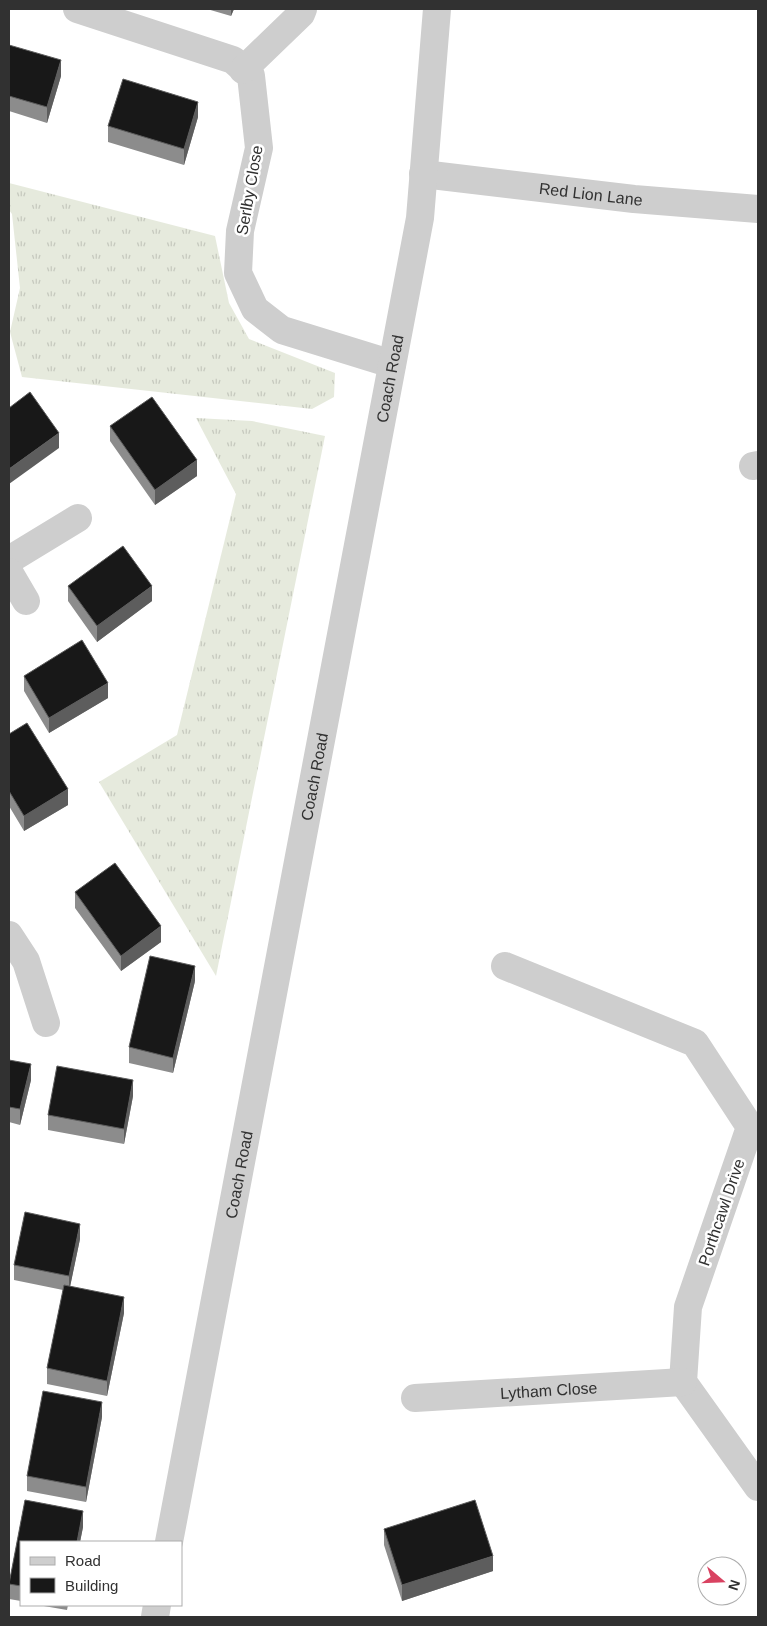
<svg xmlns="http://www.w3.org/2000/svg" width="767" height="1626" font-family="Helvetica,sans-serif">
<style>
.grass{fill:url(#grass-tufts)}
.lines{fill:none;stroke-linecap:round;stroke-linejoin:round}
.minor{stroke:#cecece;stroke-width:28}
.wall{fill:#8c8c8c}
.shaded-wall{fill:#5d5d5d}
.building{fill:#181818;stroke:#5d5d5d}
.labels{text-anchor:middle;stroke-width:5;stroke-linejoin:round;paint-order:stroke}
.street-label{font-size:16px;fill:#313131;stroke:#fff}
</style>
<defs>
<pattern id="grass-tufts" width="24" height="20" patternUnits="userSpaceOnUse" patternTransform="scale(1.25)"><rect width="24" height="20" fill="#e6eadd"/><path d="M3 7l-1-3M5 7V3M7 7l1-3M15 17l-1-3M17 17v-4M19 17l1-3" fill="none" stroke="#c6c9be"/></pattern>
</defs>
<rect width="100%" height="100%" fill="#fff"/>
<path class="grass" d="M9 183 215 236 229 303 249 339 335 373 334 397 312 409 22 377 10 332 20 288 12 214 9 210Z
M196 418 252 421 325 436 216 976 99 782 177 735 236 494Z"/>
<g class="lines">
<g class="minor">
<path d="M77 9 233 60 251 76 259 148 240 231 238 273 255 309 282 330 392 364"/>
<path d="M243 70 301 14 303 9"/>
<path id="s1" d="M423 174 634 199 758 209"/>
<path d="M753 466 758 465"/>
<path d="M9 560 78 518"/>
<path d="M9 572 26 601"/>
<path d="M9 935 26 961 46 1023"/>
<path d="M505 966 695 1043 750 1127 688 1307 683 1382 758 1487"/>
<path id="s2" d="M415 1398 683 1382"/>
<path id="s3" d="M169 1542 420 218 437 9"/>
<path d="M155 1617 157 1605"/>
</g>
</g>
<path class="wall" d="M207 9H234L231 16Z
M9 45 61 76 47 123 9 111Z
M198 117 184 165 108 142V126Z
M110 426 197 476 155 505 110 441Z
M68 586 152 601 97 642 68 601Z
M24 676 108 698 49 733 24 691Z
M9 734 68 805 24 831 9 806Z
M75 892 161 942 121 971 75 908Z
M195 981 173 1073 129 1063V1047Z
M9 1060 31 1080 20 1125 9 1122Z
M133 1096 124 1144 48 1130V1115Z
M80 1239 70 1286 124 1313 107 1396 47 1384V1368L63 1290 14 1280V1265Z
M102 1417 86 1502 27 1491V1476Z
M25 1500 83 1511V1527L80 1542H21V1601L9 1599V1584Z
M384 1529 493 1571 402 1601 384 1545Z
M38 1605H68L67 1610Z"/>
<path class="shaded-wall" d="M231 9H234L231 16Z
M61 60V76L47 123V107Z
M198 102V117L184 165V149Z
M59 433V448L9 484V469Z
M197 460V476L155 505V490Z
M152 586V601L97 642V626Z
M108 683V698L49 733V718Z
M68 789V805L24 831V816Z
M161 926V942L121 971V956Z
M195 966V981L173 1073V1058Z
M31 1064V1080L20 1125V1109Z
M133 1080V1096L124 1144V1129Z
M80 1224V1239L69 1292V1276Z
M124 1297V1313L107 1396V1381Z
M102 1402V1417L86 1502V1487Z
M83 1511V1527L80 1542H77Z
M493 1556V1571L402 1601V1585Z
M10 1601V1616L9 1617V1605Z"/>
<path class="building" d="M9 45 61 60 47 107 9 96Z
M123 79 198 102 184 149 108 126Z
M30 392 59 433 9 469V408Z
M152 397 197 460 155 490 110 426Z
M123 546 152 586 97 626 68 586Z
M82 640 108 683 49 718 24 676Z
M27 723 68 789 24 816 9 791V734Z
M115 863 161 926 121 956 75 892Z
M150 956 195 966 173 1058 129 1047Z
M9 1060 31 1064 20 1109 9 1107Z
M57 1066 133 1080 124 1129 48 1115Z
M25 1212 80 1224 69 1276 14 1265Z
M64 1285 124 1297 107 1381 47 1368Z
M43 1391 102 1402 86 1487 27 1476Z
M25 1500 83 1511 77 1542H21V1586L9 1584Z
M475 1500 493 1556 402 1585 384 1529Z"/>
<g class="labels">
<g class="street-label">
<text transform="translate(249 190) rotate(-80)" y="6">Serlby Close</text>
<text dy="6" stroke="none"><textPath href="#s1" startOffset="169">Red Lion Lane</textPath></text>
<text dy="6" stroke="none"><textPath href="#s3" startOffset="1184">Coach Road</textPath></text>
<text dy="6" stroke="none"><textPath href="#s3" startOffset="779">Coach Road</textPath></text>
<text dy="6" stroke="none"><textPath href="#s3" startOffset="374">Coach Road</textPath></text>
<text transform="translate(721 1212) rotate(-71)" y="6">Porthcawl Drive</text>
<text dy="6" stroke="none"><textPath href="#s2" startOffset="134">Lytham Close</textPath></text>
</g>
</g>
<rect width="767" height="1626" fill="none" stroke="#313131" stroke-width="20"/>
<rect x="20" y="1541" width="162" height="65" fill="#ffffff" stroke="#adadad"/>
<rect x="30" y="1557" width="25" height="8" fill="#cecece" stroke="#adadad"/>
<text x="65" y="1566" font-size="15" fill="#313131">Road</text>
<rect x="30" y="1578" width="25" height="15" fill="#181818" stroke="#adadad"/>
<text x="65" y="1591" font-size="15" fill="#313131">Building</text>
<g transform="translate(722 1581) rotate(109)"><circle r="24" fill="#ffffff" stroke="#adadad"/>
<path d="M0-4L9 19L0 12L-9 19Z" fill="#d94261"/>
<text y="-8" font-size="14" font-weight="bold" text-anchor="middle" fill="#313131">N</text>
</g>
</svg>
